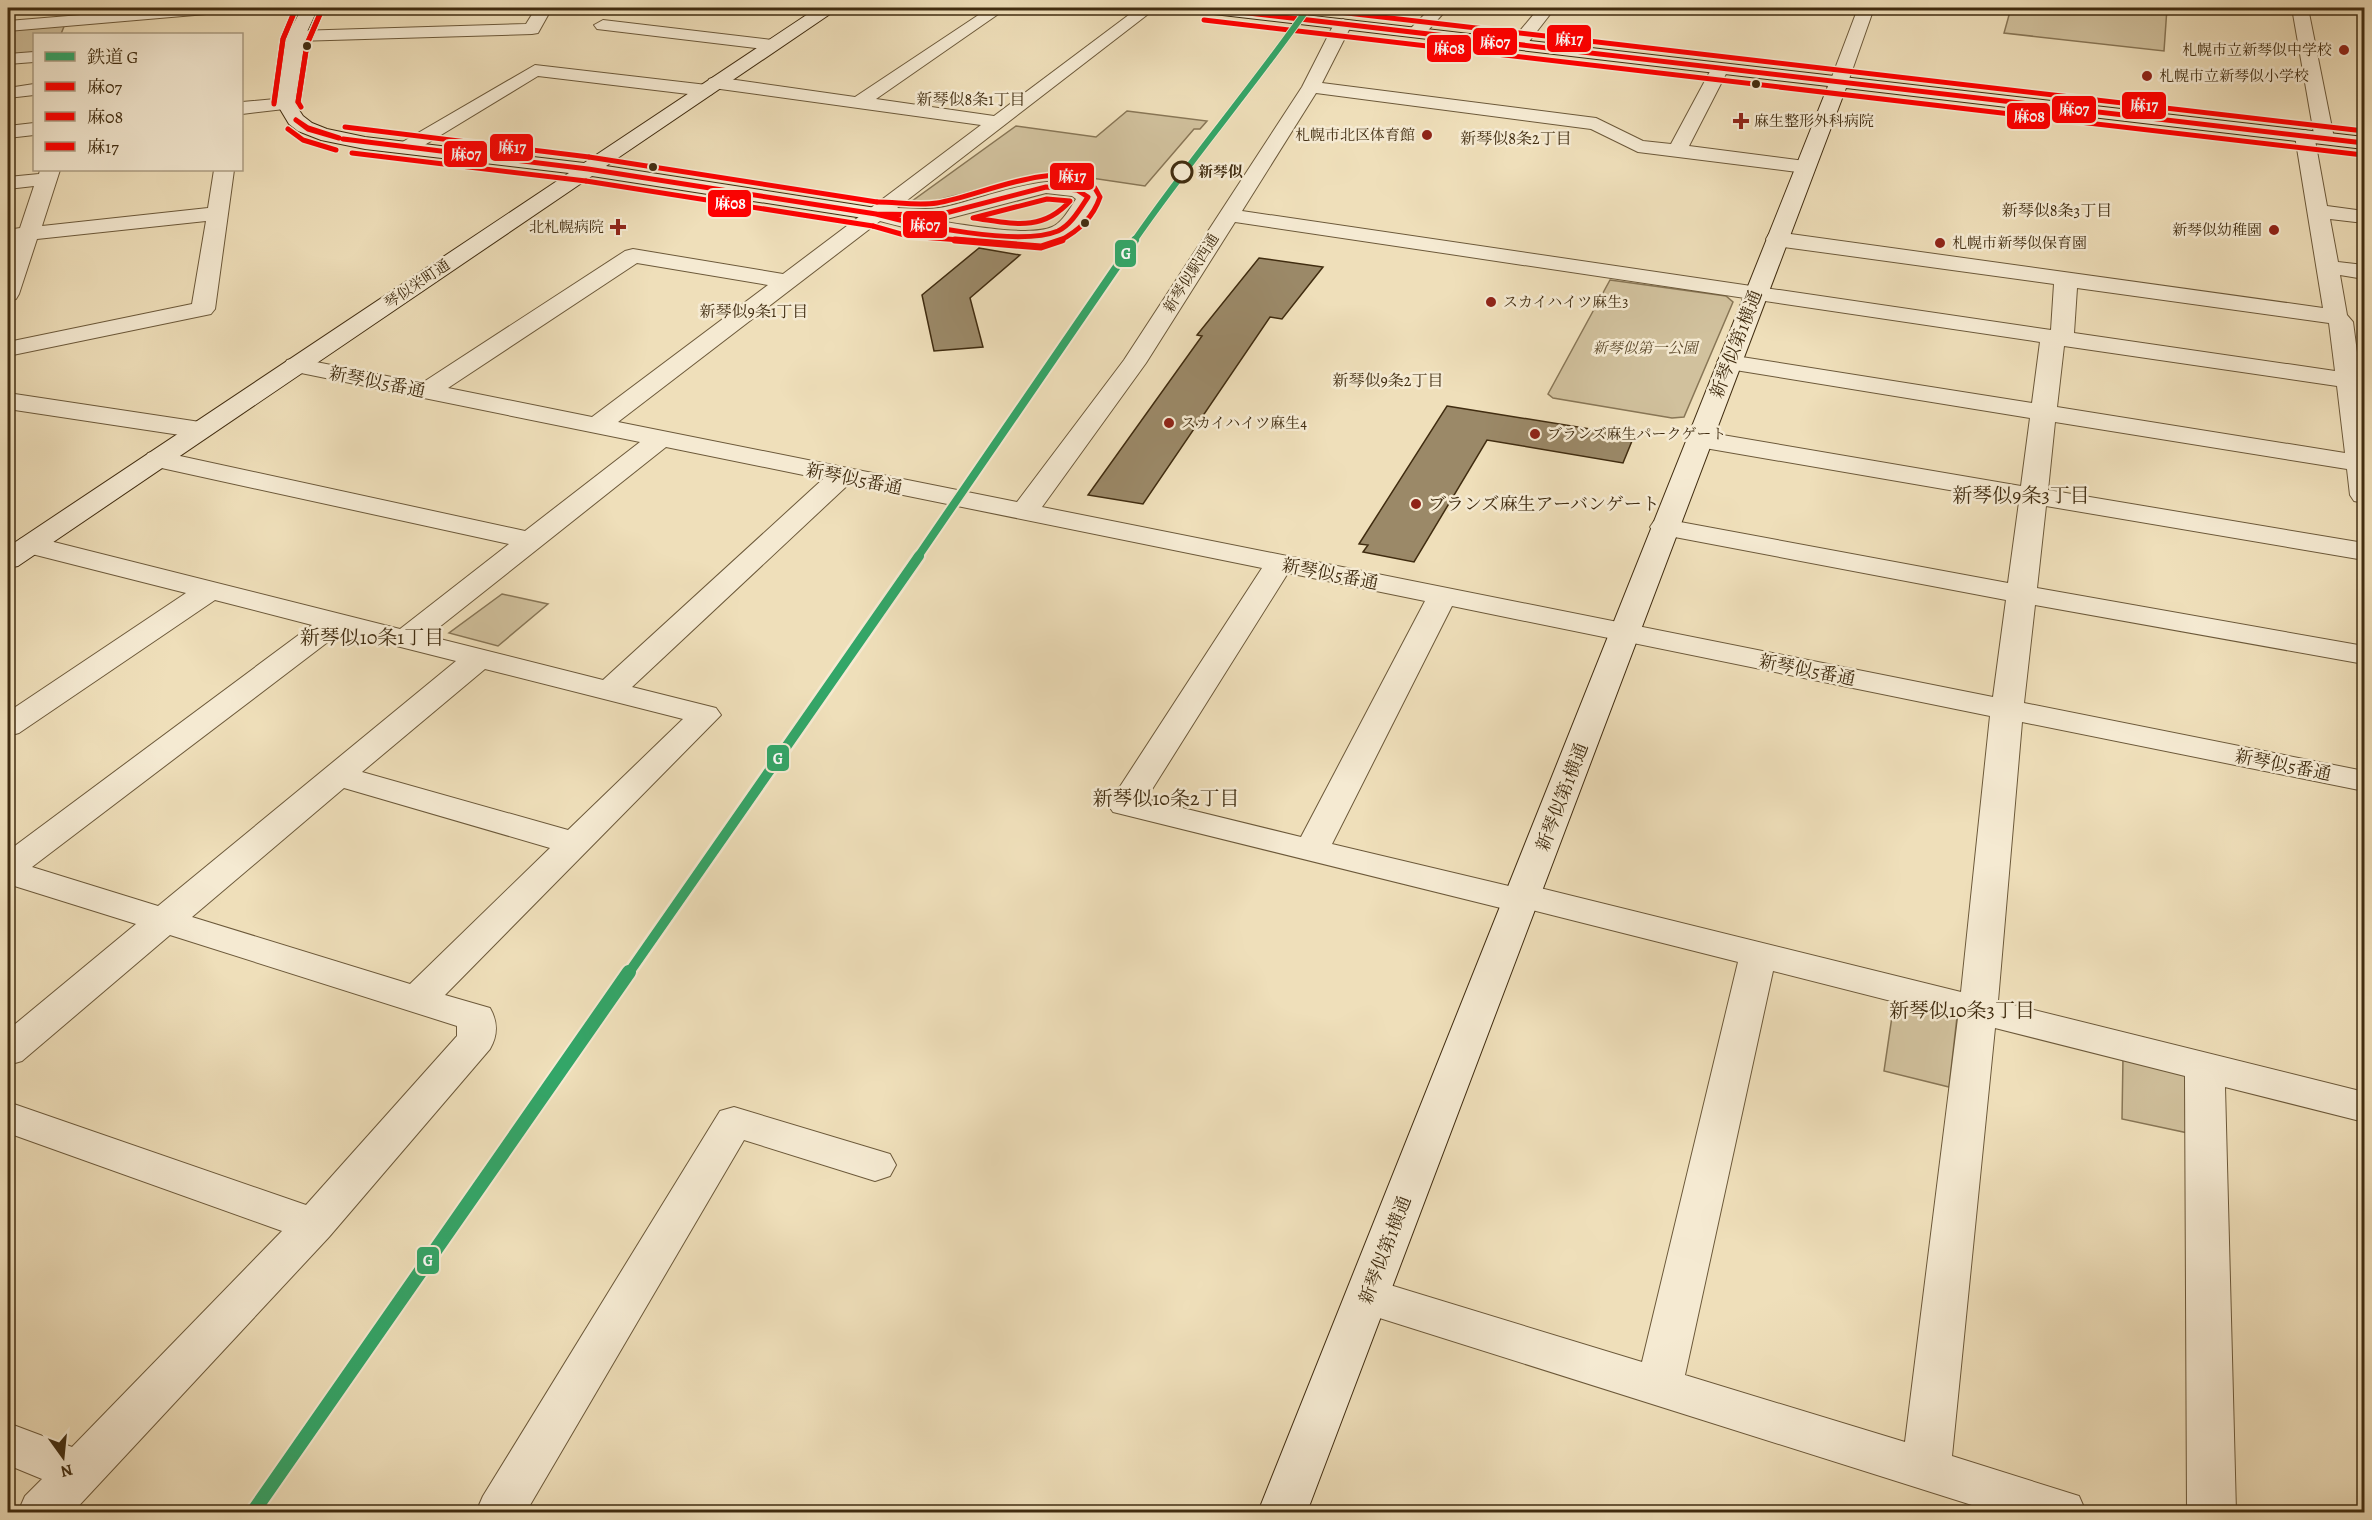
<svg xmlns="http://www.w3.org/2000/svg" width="2372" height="1520" font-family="Alegreya,'Noto Serif JP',serif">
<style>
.green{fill:#d1c19d;stroke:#887656;stroke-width:1.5}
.building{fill:#9b8968;stroke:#402c10;stroke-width:1.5}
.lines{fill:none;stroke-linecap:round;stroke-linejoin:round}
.street-casing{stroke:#6c593a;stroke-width:2}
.secondary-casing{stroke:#402c10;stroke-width:2}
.street{fill:#f5ead2;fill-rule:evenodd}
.secondary{fill:#f5ead2;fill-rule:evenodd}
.bus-1-casing{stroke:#f5ead2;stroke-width:8}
.bus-2-casing{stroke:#f5ead2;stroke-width:8}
.bus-3-far1-casing{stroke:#f5ead2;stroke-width:8}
.bus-3-casing{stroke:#f5ead2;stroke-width:10}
.bus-1{stroke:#f00;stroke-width:5}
.bus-2{stroke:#f00;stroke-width:5}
.bus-3-far1{stroke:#f00;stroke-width:5}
.bus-3{stroke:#f00;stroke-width:7}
.rail-1-far3-casing{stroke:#f5ead2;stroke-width:8}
.rail-1-far2-casing{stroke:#f5ead2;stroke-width:12}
.rail-1-far1-casing{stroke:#f5ead2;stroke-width:15}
.rail-1-casing{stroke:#f5ead2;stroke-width:18}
.rail-1-far3{stroke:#33a668;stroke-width:6}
.rail-1-far2{stroke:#33a668;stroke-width:8}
.rail-1-far1{stroke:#33a668;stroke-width:10}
.rail-1{stroke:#33a668;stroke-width:14}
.bus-dot{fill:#402c10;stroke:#f5ead2;stroke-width:2}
.poi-dot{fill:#8f2418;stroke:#f5ead2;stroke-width:2}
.stop-dot{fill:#f5ead2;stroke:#402c10;stroke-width:3}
.labels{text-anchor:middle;stroke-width:5;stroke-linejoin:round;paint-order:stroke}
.far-poi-label{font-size:15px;fill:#402c10;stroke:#f5ead2;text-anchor:start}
.far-stop-label{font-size:15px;font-weight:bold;fill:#402c10;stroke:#f5ead2;text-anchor:start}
.far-street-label{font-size:15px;fill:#402c10;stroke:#f5ead2}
.far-park-label{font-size:15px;font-style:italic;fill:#5d4a2c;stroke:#f5ead2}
.far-neighbourhood-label{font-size:16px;fill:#402c10;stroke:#f5ead2}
.street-label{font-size:18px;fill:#402c10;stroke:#f5ead2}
.poi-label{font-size:18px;fill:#402c10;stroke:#f5ead2;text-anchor:start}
.neighbourhood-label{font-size:20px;fill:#402c10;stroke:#f5ead2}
.line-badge{stroke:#f5ead2;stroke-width:2}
.badge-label{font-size:16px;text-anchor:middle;font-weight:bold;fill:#fff}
</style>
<rect width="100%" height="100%" fill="#efdfba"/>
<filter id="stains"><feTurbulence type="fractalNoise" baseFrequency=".00333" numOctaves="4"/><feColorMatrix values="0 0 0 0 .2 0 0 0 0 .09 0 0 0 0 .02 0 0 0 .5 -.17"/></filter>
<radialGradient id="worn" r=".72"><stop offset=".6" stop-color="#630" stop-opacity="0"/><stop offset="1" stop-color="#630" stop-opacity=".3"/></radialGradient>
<path class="green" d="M2011 8H2167L2164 51 2004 33Z
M65 24 61 34H34V54L8 57V29Z
M1127 111 1207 121 1200 129H1194L1145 186 1051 172 917 205 908 204 1016 126 1096 137Z
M1610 280 1726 296 1733 302 1684 417 1672 418 1553 398 1548 394Z
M502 594 548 604 498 646 449 633Z
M1894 1003 1957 1017 1949 1087 1884 1071Z
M2123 1057 2189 1072 2188 1133 2122 1119Z"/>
<path class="building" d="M979 248 1020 255 970 298 983 347 934 351 922 295Z
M1259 258 1323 267 1282 319 1270 317 1143 504 1088 495 1202 336 1197 335Z
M1447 406 1634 436 1623 463 1487 440 1414 562 1363 552 1368 545 1359 544Z"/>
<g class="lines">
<g class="street-casing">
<path id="street" d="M165 8H226L218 13 8 31V21Z
M536 8H552L538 33 532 34 296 41 287 36 296 31 526 24Z
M989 8H1007L876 99 994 116 1138 8H1156L897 208C911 208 926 210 939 208 976 203 1072 158 1098 197 1090 210 1081 230 1067 236 1025 255 924 233 880 221L618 422 1017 502 1124 360 1302 87 1334 24 1343 19 1352 24 1322 83 1596 118 1643 141 1671 144 1714 64H1726L1729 68 1689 146 1805 161 1812 163 1815 167 1812 171 1805 173 1638 152 1591 129 1316 93 1242 211 2051 330 2054 284 1777 246 1769 244 1766 239 1769 234 1777 232 2323 308 2295 136 2305 130 2314 134 2292 8H2308L2334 138 2324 144 2315 140 2327 206 2364 211V223L2330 219 2338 262 2364 265V279L2340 275 2347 315 2353 322 2360 375 2364 376V503L2354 501 2350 495 2347 469 2055 422 2048 490 2364 543V560L2046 506 2037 588 2364 646V664L2035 605 2024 703 2364 771V791L2022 722 1998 1001 2364 1092V1122L2225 1087 2236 1512H2187L2185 1076 1995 1028 1952 1456 2079 1496 2086 1512H1994L1351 1309 1345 1296 1351 1283 1367 1278 1642 1362 1738 962 1532 910 1521 913 1113 812 1108 805 1262 568 849 484 632 687 716 708 721 715 445 995 490 1008C498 1022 498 1035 490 1049L329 1237 73 1512H18L25 1496 42 1479 8 1465V1423L72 1447 282 1231 8 1133V1102L306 1205 457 1036V1026L170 935 22 1061 8 1065V1030L136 924 8 884V851L312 625 215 600 19 733 8 736V712L186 593 20 551 16 545 20 539 30 536 400 629 509 544 157 467 148 465 144 459 148 453 157 451 525 531 640 442 296 372 287 370 284 365 287 360 296 358 422 383 625 251 633 249 783 274 981 125 713 88 712 94 705 96 538 76 413 152H399L396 148 399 144 535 65 707 85 709 79 715 77 855 97ZM1046 193 1072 196 1076 199C1070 208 1063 222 1052 227 1030 237 965 225 939 221ZM1235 222 2040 342 2032 403 1729 355 1720 357 1717 362 1720 367 1729 369 2030 418 2021 486 1699 431 1690 433 1686 439 1690 445 1699 447 2019 502 2008 583 1664 519 1654 521 1650 527 1654 533 1664 535 2006 600 1993 697 1042 507 1146 363ZM637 263 768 285 592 417 448 388ZM2077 288 2329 323 2335 371 2074 333ZM2064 346 2337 386 2345 453 2057 407ZM666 447 823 479 603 680 428 636ZM1288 573 1425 601 1301 837 1146 799ZM1452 606 1990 716 1961 992 1524 884 1513 887 1332 844ZM341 632 456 661 158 906 32 867ZM485 669 683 719 568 830 362 772ZM344 788 550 848 410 984 192 917ZM1773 971 1958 1018 1905 1442 1685 1375Z
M1431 8H1448L1423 36H1411L1408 32 1411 28Z
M1539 8H1555L1524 48H1512L1509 44Z
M1858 8H1874L1848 82 1845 86H1833L1830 82Z
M603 20 772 40 781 45 772 50 597 29 594 25Z
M34 52V62L8 64V54Z
M34 84V95L8 98V88Z
M286 98 295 104 293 108 242 114V102Z
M34 123V135L8 138V126Z
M40 170H60L42 226 208 208 214 170H234L215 309 211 314 8 356V342L192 304 206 221 37 239 19 294 16 299 8 301V263L15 242H8V230L20 228 34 186 8 189V177L39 174Z
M8 393 200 422 209 425 213 430 209 435 200 438 8 409Z
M734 1107 890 1154 896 1165 890 1176 875 1181 744 1140 526 1512H476L483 1496 720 1111Z"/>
</g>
<g class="secondary-casing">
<path id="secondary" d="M302 8H318L305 36 295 104 303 116 312 123 327 129 365 137 584 163 817 8H835L833 12 606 166 876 208 883 210 887 214 883 218 876 220 592 176 18 566 8 568V547L569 173 365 149 321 140 298 131 289 124 277 104 287 36Z
M1197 8H1244L2364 137V149L1846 88 1307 1512H1258L1828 86 1205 13Z"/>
</g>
<use href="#street" class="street"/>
<use href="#secondary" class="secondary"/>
<g class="bus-1-casing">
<path id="bus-1" d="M1205 8 2364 143
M296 120 308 128 339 138
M296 120 308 129 339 138
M343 139 588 169
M343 139 588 169
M588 169 876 214
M588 169 876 214
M1046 187 1077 190 1088 197C1080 209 1071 225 1058 231 1019 247 917 225 876 214L938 215Z"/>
</g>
<g class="bus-2-casing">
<path id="bus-2" d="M1204 20 2363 155
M274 104 283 39 296 8
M301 107 298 102 307 44 320 14
M589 157 877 202
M586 181 873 226
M1047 199 1070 201C1041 233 1011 223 973 218Z"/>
</g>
<g class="bus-3-far1-casing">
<path id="bus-3-far1" d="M1304 8 2364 131
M274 102 283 39 296 8
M298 102 307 44 320 14
M345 127 589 157
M288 129 303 140 336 150
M352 153 586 181
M877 202C897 202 917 206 937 203 978 197 1051 160 1090 182 1094 185 1097 192 1100 197 1093 218 1079 231 1059 241
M873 226 908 236 973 241"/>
</g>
<g class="bus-3-casing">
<path id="bus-3" d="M955 240 1041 247 1062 240"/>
</g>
<use href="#bus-1" class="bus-1"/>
<use href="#bus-2" class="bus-2"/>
<use href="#bus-3-far1" class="bus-3-far1"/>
<use href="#bus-3" class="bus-3"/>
<g class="rail-1-far3-casing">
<path id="rail-1-far3" d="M1134 241C1189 161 1252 88 1308 8"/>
</g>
<g class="rail-1-far2-casing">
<path id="rail-1-far2" d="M917 558 1135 240"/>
</g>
<g class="rail-1-far1-casing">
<path id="rail-1-far1" d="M628 974 919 556"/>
</g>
<g class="rail-1-casing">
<path id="rail-1" d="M253 1512 629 972"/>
</g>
<use href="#rail-1-far3" class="rail-1-far3"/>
<use href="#rail-1-far2" class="rail-1-far2"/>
<use href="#rail-1-far1" class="rail-1-far1"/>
<use href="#rail-1" class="rail-1"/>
</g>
<g class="bus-dot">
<circle cx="307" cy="46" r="5"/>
<circle cx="1756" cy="84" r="5"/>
<circle cx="653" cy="167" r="5"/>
<circle cx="1085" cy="223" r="5"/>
</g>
<g class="poi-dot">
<circle cx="2344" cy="50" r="6"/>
<circle cx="2147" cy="76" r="6"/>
<path d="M1738 112h6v6h6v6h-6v6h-6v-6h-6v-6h6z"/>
<circle cx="1427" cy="135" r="6"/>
<path d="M615 218h6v6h6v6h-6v6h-6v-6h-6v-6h6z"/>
<circle cx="2274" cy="230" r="6"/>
<circle cx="1940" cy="243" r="6"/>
<circle cx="1491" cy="302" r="6"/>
<circle cx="1169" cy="423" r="6"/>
<circle cx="1535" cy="434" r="6"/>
<circle cx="1416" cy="504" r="6"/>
</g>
<circle class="stop-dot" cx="1182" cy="172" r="10"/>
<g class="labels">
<g class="far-poi-label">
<text x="2332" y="55" text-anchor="end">札幌市立新琴似中学校</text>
<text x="2159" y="81">札幌市立新琴似小学校</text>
<text x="1754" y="126">麻生整形外科病院</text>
<text x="1415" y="140" text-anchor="end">札幌市北区体育館</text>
<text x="604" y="232" text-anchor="end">北札幌病院</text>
<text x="2262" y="235" text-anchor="end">新琴似幼稚園</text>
<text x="1952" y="248">札幌市新琴似保育園</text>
<text x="1503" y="307">スカイハイツ麻生3</text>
<text x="1181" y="428">スカイハイツ麻生4</text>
<text x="1547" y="439">ブランズ麻生パークゲート</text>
</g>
<g class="far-stop-label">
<text x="1198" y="177">新琴似</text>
</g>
<g class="far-street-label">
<text transform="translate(1191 273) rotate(-58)" y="5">新琴似駅西通</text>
<text transform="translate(417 284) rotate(-34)" y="5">琴似栄町通</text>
</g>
<g class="far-park-label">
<text x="1645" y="353">新琴似第一公園</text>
</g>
<g class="far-neighbourhood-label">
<text x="971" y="105">新琴似8条1丁目</text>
<text x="1516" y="144">新琴似8条2丁目</text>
<text x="2057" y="216">新琴似8条3丁目</text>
<text x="754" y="317">新琴似9条1丁目</text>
<text x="1388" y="386">新琴似9条2丁目</text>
</g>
<g class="street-label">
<text transform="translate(1736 344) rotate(-69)" y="6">新琴似第1横通</text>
<text transform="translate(377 382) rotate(11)" y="6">新琴似5番通</text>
<text transform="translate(854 479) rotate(11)" y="6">新琴似5番通</text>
<text transform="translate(1330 574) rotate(11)" y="6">新琴似5番通</text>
<text transform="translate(1807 670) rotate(11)" y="6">新琴似5番通</text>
<text transform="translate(2283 765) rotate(11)" y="6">新琴似5番通</text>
<text transform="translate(1562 797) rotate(-69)" y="6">新琴似第1横通</text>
<text transform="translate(1385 1250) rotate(-69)" y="6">新琴似第1横通</text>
</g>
<g class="poi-label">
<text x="1428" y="510">ブランズ麻生アーバンゲート</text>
</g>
<g class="neighbourhood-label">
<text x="2021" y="502">新琴似9条3丁目</text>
<text x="372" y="644">新琴似10条1丁目</text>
<text x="1166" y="805">新琴似10条2丁目</text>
<text x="1962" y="1017">新琴似10条3丁目</text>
</g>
</g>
<g class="line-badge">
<rect x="1546" y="24" width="46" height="29" rx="6" fill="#f00"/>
<rect x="1472" y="27" width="46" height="29" rx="6" fill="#f00"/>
<rect x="1426" y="34" width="46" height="29" rx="6" fill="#f00"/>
<rect x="2121" y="91" width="46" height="29" rx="6" fill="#f00"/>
<rect x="2051" y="95" width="46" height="29" rx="6" fill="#f00"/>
<rect x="2006" y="102" width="45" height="28" rx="6" fill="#f00"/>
<rect x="489" y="133" width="45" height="29" rx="6" fill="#f00"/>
<rect x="443" y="140" width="45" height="28" rx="6" fill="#f00"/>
<rect x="1049" y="162" width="46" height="29" rx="6" fill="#f00"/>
<rect x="707" y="189" width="45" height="29" rx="6" fill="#f00"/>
<rect x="902" y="210" width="46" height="29" rx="6" fill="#f00"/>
<rect x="1114" y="239" width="23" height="29" rx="6" fill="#33a668"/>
<rect x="766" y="744" width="24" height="28" rx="6" fill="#33a668"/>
<rect x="416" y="1246" width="24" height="29" rx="6" fill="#33a668"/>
</g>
<g class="badge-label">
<text x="1569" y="45">麻17</text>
<text x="1495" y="48">麻07</text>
<text x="1449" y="54">麻08</text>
<text x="2144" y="111">麻17</text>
<text x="2074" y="115">麻07</text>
<text x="2029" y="122">麻08</text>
<text x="512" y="153">麻17</text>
<text x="466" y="160">麻07</text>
<text x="1072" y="182">麻17</text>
<text x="730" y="209">麻08</text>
<text x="925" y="231">麻07</text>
<text x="1126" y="259">G</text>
<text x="778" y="764">G</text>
<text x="428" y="1266">G</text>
</g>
<rect width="2372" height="1520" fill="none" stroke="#efdfba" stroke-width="30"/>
<rect x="9" y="9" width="2354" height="1502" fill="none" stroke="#402c10" stroke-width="3"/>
<rect x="15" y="15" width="2342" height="1490" fill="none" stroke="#402c10" stroke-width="1.5"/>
<rect x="33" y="33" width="210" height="138" fill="#f5ead2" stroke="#ad9e84" stroke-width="1.5"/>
<rect x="45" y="52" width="30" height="9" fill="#33a668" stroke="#ad9e84" stroke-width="1.5"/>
<text x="87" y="63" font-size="18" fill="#402c10">鉄道 G</text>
<rect x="45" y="82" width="30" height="9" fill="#ff0000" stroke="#ad9e84" stroke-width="1.5"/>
<text x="87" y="93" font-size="18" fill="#402c10">麻07</text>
<rect x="45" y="112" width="30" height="9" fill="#ff0000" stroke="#ad9e84" stroke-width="1.5"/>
<text x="87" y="123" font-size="18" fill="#402c10">麻08</text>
<rect x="45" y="142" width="30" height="9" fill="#ff0000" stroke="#ad9e84" stroke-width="1.5"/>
<text x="87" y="153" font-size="18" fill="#402c10">麻17</text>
<g transform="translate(63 1457) rotate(165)" stroke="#f5ead2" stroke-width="4.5" paint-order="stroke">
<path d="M0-4.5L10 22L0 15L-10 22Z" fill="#402c10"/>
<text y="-9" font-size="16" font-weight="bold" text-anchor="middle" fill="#402c10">N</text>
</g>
<rect width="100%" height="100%" filter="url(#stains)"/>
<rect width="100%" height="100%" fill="url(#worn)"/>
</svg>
